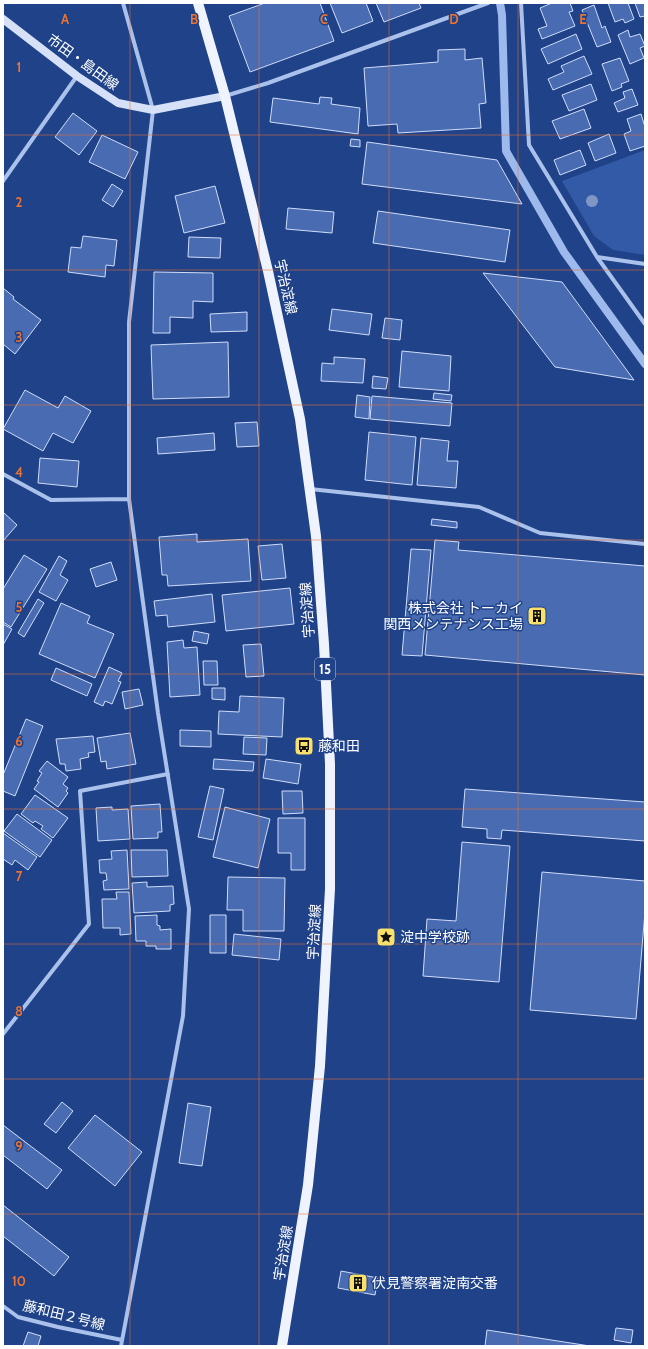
<svg xmlns="http://www.w3.org/2000/svg" width="648" height="1349" font-family="Cabin,'Noto Sans JP',sans-serif">
<style>
.green{fill:#335aa7}
.lines{fill:none;stroke-linecap:round;stroke-linejoin:round}
.stream{stroke:#9ebaed;stroke-width:8}
.building{fill:#486bb2;stroke:#cfddf8}
.street{stroke:#aac1eb;stroke-width:4}
.secondary{stroke:#d6e1f8;stroke-width:8}
.primary{stroke:#eff3fe;stroke-width:10}
.tree{fill:#8097c6}
.grid{fill:none;stroke:#eb7230;stroke-width:1;stroke-opacity:0.55}
.labels{text-anchor:middle;stroke-width:3;stroke-linejoin:round;paint-order:stroke}
.shield{fill:#1f4289;stroke:#bcc6dc;stroke-width:1}
.shield-label{font-size:13px;font-weight:bold;fill:#fff}
.street-label{font-size:14px;fill:#fff;stroke:#1f4289}
.poi-label{font-size:14px;fill:#fff;stroke:#1f4289;text-anchor:start}
.grid-label{font-size:13px;text-anchor:middle;font-weight:bold;fill:#eb7230;stroke:#1f4289;stroke-width:3;stroke-linejoin:round;paint-order:stroke}
</style>
<rect width="100%" height="100%" fill="#1f4289"/>
<path class="green" d="M645 150V255L613 250 594 236 562 181Z"/>
<g class="lines">
<path class="stream" d="M500 3 502 15 506 151 564 252 645 364"/>
</g>
<path class="building" d="M265 3H320L334 41 250 72 229 16Z
M330 3H366L373 21 342 33Z
M376 3H419L421 8 384 22Z
M552 3H570L573 11 569 12 575 26 542 39 538 29 547 26 540 8Z
M608 3H628L634 19 625 23 623 19 615 22Z
M635 3H645V16L640 17Z
M594 5 602 28 605 26 611 42 597 47 582 10Z
M628 30 630 37 640 34 645 46 640 48 644 58 630 64 618 35Z
M576 34 582 49 548 64 541 49Z
M465 49V60L482 58 486 103 479 104 481 128 398 133 397 124 368 126 364 68 438 62V50Z
M584 56 592 74 553 90 548 79 564 72 561 66Z
M620 58 629 81 621 84 622 87 612 91 602 64Z
M591 84 597 100 569 111 562 95Z
M632 89 638 105 618 112 614 103 625 98 623 92Z
M320 97 332 98 331 104 360 108 358 134 270 122 273 98 319 104Z
M584 109 591 128 560 139 552 121Z
M73 113 97 131 79 155 55 137Z
M641 114 645 127V146L630 151 624 134 631 131 627 119Z
M609 134 616 153 595 161 588 143Z
M102 135 138 152 125 179 89 162Z
M351 139 360 140V147L350 146Z
M367 142 497 160 522 204 362 184Z
M580 150 586 165 560 175 554 160Z
M112 184 123 191 113 207 102 200Z
M215 186 225 223 184 233 175 196Z
M288 208 334 212 332 233 286 229Z
M378 211 510 230 505 262 373 243Z
M83 236 117 240 114 266 106 265 105 277 68 272 71 247 81 248Z
M189 237 221 238 220 258 188 257Z
M154 272 213 273V302L193 301V318L170 317V333H153Z
M483 273 562 282 634 380 555 367Z
M3 288 14 297 13 299 41 320 15 354 3 344Z
M332 309 372 314 369 335 329 330Z
M247 312V331L211 332 210 314Z
M385 318 402 320 400 340 382 338Z
M228 342 229 397 153 399 151 345Z
M402 351 451 356 449 391 399 387Z
M334 357 365 359 363 383 321 381 322 363 334 364Z
M373 376 388 378 386 389 372 388Z
M25 390 58 408 65 396 91 411 73 443 53 433 43 451 3 429Z
M434 393 452 395 451 401 433 399Z
M357 395 370 397 369 419 355 417Z
M372 396 452 403 450 426 370 419Z
M257 422 259 446 237 447 235 423Z
M369 432 416 437 412 485 365 480Z
M214 433 215 450 158 454 157 438Z
M421 438 449 441 447 461H458L456 488 417 485Z
M40 458 79 461 77 487 38 483Z
M3 512 17 525 3 541Z
M432 519 457 522V528L431 525Z
M197 534V542L248 539 251 581 168 586 167 575H162L159 537Z
M435 540 459 542 458 550 645 566V675L425 655Z
M282 544 286 578 262 580 258 546Z
M411 549 431 550 422 656 402 655Z
M24 555 47 569 11 627 3 622V589Z
M59 556 67 561 60 575 68 580 56 601 39 592Z
M111 562 117 580 96 587 90 569Z
M290 588 294 624 226 631 222 595Z
M212 594 215 622 168 627 167 615 156 616 154 601Z
M38 599 44 603 24 637 18 633Z
M61 603 90 616 87 623 114 634 95 678 39 654Z
M3 624 12 629 3 645Z
M194 631 209 634 207 644 192 641Z
M183 640 184 648 197 647 200 695 170 697 167 642Z
M261 644 264 676 246 677 243 645Z
M203 661H217L218 685H204Z
M109 667 122 673 118 681 121 682 112 704 105 701 103 706 94 702Z
M56 668 92 684 87 696 51 680Z
M212 688H225V700L212 699Z
M139 689 143 705 125 709 122 692Z
M240 696 284 698 282 737 218 734 219 711 239 712Z
M26 719 43 726 15 796 3 791V775Z
M180 730 211 731V747L180 746Z
M130 733 136 764 107 769 106 761 101 762 97 738Z
M93 736 95 752 88 753 89 757 80 759 81 769 66 771 65 764H60L56 739Z
M244 737 267 738 266 755 243 754Z
M214 759 254 762 253 771 213 769Z
M266 759 301 764 298 784 263 778Z
M47 761 68 777 63 784 68 788 66 791 68 793 58 807 34 789 39 782 37 781 42 773 39 771Z
M210 786 224 789 213 840 198 837Z
M465 789 645 802V841L502 830 501 839 487 838V829L462 827Z
M282 791H302L303 813 283 814Z
M35 795 68 818 53 838 41 829 43 826 35 821 33 823 21 814Z
M160 804 162 832H158V838L133 839 131 806Z
M112 807V810L128 809 130 839 98 841 96 808Z
M225 807 270 819 258 868 213 857Z
M17 814 52 840 40 857 4 831Z
M278 818H305V870H291V853H278Z
M3 833 37 857 28 870 15 860 12 865 3 859Z
M462 842 510 846 499 982 423 976 427 919 456 921Z
M127 850 129 889 104 890 103 881 107 880 106 873H100L99 860 112 859 111 851Z
M131 850H167L168 876 132 877Z
M542 872 645 881V912L636 1019 530 1010Z
M228 877 285 878 284 931H243V910H227Z
M147 882V887L173 886 174 904 170 905V911L134 913 132 883Z
M116 892H129L131 934 120 935V928H103L102 899H117Z
M157 915V925L160 926V930L171 929V949H156V946H146V941H136L135 916Z
M210 915H226V953H210Z
M234 934 281 939 279 960 232 955Z
M62 1102 73 1111 56 1133 44 1124Z
M188 1103 211 1107 202 1166 179 1163Z
M95 1115 142 1152 115 1186 68 1148Z
M3 1125 62 1170 47 1189 3 1155Z
M3 1205 69 1257 54 1276 3 1236Z
M341 1271 378 1278 375 1295 338 1288Z
M616 1328 633 1330 631 1343 614 1340Z
M487 1330 590 1346H485Z
M28 1332 41 1336 38 1346H23Z"/>
<g class="lines">
<path class="street" d="M521 3 529 145 597 257 645 324
M225 96 268 83 488 3
M3 181 77 76
M597 257 645 264
M3 474 51 500 129 499
M310 489 479 507 540 533 645 544
M3 1034 89 924 80 791 168 774
M3 1306 18 1317 58 1327 122 1340
M121 1346 183 1016 189 909 158 713 129 499V322L153 110 123 3"/>
<path class="secondary" d="M3 19 77 76 118 103 153 110 225 96"/>
<path class="primary" d="M198 3 225 96 268 271 300 419 316 536 324 644 330 764V889L320 1066 308 1185 282 1346"/>
</g>
<circle class="tree" cx="592" cy="201" r="6"/>
<path class="grid" d="M130 3V1346M259 3V1346M389 3V1346M518 3V1346M3 135H645M3 270H645M3 405H645M3 540H645M3 674H645M3 809H645M3 944H645M3 1079H645M3 1214H645"/>
<defs>
<g id="building-square" transform="scale(1)"><rect x="-9" y="-9" width="18" height="18" rx="4" fill="#f9e06a" stroke="#1f4289"/><path d="M-4-6H4V6H1V3H-1V6H-4ZM-2.5-4.3h1.7v1.8h-1.7ZM.8-4.3h1.7v1.8H.8ZM-2.5-1h1.7V.8h-1.7ZM.8-1h1.7V.8H.8Z" fill="#111"/></g>
<g id="bus-square" transform="scale(1)"><rect x="-9" y="-9" width="18" height="18" rx="4" fill="#f9e06a" stroke="#1f4289"/><path d="M-5-6H5V4H4V6H2V4H-2V6H-4V4H-5ZM-3.5-4V0h7V-4ZM-3.5 1.2v1.5H-2V1.2ZM2 1.2v1.5H3.5V1.2Z" fill="#111"/></g>
<g id="sight-square" transform="scale(1)"><rect x="-9" y="-9" width="18" height="18" rx="4" fill="#f9e06a" stroke="#1f4289"/><path d="M0-6L1.8-2.2L6-1.7L2.9 1.2L3.7 5.4L0 3.3L-3.7 5.4L-2.9 1.2L-6-1.7L-1.8-2.2Z" fill="#111"/></g>
</defs>
<g fill-rule="evenodd">
<use href="#building-square" x="537" y="616"/>
<use href="#bus-square" x="304" y="746"/>
<use href="#sight-square" x="386" y="937"/>
<use href="#building-square" x="358" y="1283"/>
</g>
<g class="labels">
<rect class="shield" x="315" y="658" width="20" height="22" rx="3"/>
<g class="shield-label">
<text x="325" y="674">15</text>
</g>
<g class="street-label">
<text transform="translate(83 62) rotate(36)" y="5">市田・島田線</text>
<text transform="translate(286 287) rotate(77)" y="5">宇治淀線</text>
<text transform="translate(307 610) rotate(-94)" y="5">宇治淀線</text>
<text transform="translate(314 932) rotate(-87)" y="5">宇治淀線</text>
<text transform="translate(283 1253) rotate(-81)" y="5">宇治淀線</text>
<text transform="translate(64 1315) rotate(14)" y="5">藤和田２号線</text>
</g>
<g class="poi-label">
<text x="523" y="613" text-anchor="end">株式会社 トーカイ<tspan x="523" dy="16">関西メンテナンス工場</tspan></text>
<text x="318" y="751">藤和田</text>
<text x="400" y="942">淀中学校跡</text>
<text x="372" y="1288">伏見警察署淀南交番</text>
</g>
</g>
<g class="grid-label">
<text x="65" y="24">A</text>
<text x="194" y="24">B</text>
<text x="324" y="24">C</text>
<text x="454" y="24">D</text>
<text x="583" y="24">E</text>
<text x="19" y="72">1</text>
<text x="19" y="207">2</text>
<text x="19" y="342">3</text>
<text x="19" y="477">4</text>
<text x="19" y="612">5</text>
<text x="19" y="746">6</text>
<text x="19" y="881">7</text>
<text x="19" y="1016">8</text>
<text x="19" y="1151">9</text>
<text x="19" y="1286">10</text>
</g>
<rect width="648" height="1349" fill="none" stroke="#ffffff" stroke-width="8"/>
</svg>
